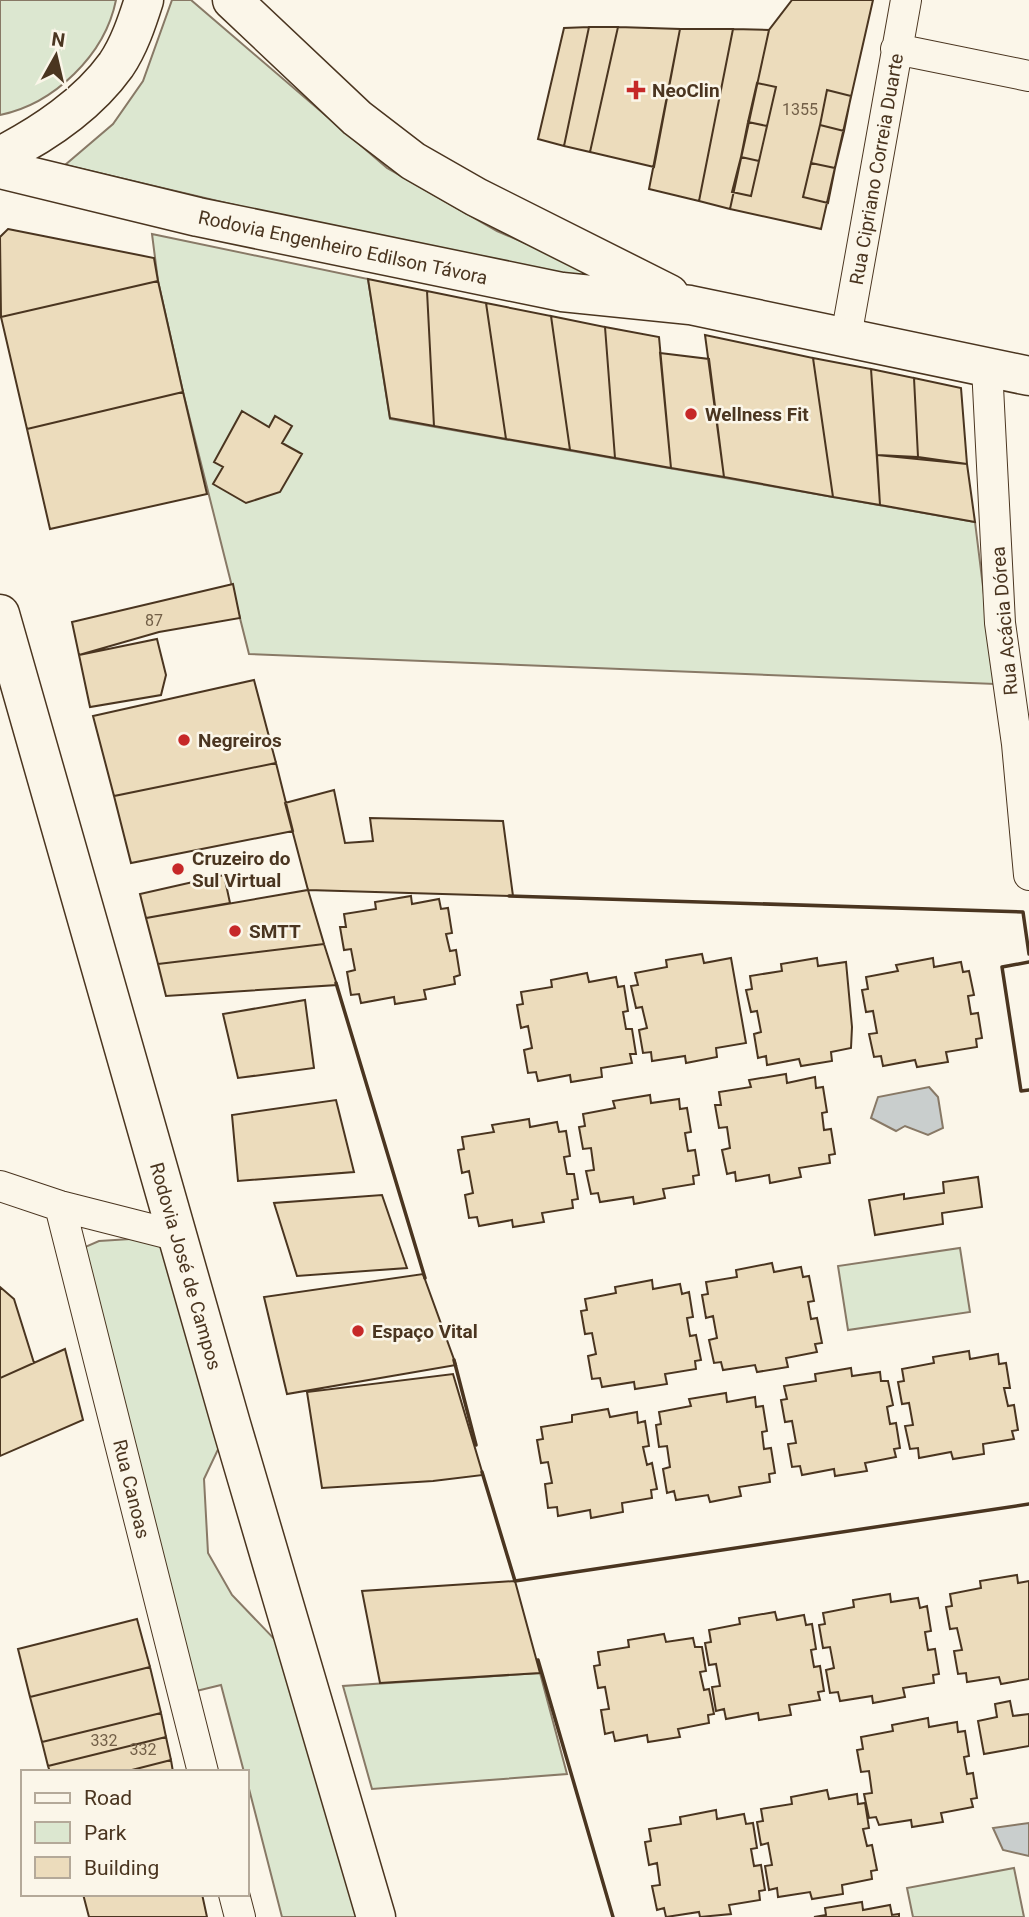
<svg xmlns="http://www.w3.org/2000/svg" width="1029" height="1917" font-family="Roboto,sans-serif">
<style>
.green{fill:#dce7d0;stroke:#887966;stroke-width:2}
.water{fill:#c9cecd;stroke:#887966;stroke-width:2}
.building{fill:#ecdcbc;stroke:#4a3520;stroke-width:2}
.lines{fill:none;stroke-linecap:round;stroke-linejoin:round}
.minor-casing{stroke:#4a3520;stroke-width:32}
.secondary-casing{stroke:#4a3520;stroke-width:41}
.primary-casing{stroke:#4a3520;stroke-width:41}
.minor{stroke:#fbf6e9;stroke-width:30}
.secondary{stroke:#fbf6e9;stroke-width:38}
.primary{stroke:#fbf6e9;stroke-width:38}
.wall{stroke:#4a3520;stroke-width:3.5}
.poi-dot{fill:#c62828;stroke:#fbf6e9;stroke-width:2.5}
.labels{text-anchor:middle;stroke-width:5;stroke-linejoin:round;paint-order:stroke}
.number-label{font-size:16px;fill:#725f47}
.poi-label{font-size:19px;font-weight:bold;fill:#4a3520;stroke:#fbf6e9;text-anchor:start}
.street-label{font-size:19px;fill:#4a3520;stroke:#fbf6e9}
</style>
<rect width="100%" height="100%" fill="#fbf6e9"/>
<path class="green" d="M0 0H116C105 55 54 104 0 115Z
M172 0H191L387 168 497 231 589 271 593 282 583 287 65 165 113 124 143 81Z
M152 234 368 279 390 419 975 522 995 684 249 654 183 392 158 281Z
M178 1236 223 1439 204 1479 208 1553 232 1595 304 1670 378 1917H282L247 1781V1772H244L221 1685 184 1694 85 1247 99 1241Z
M960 1248 970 1312 848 1330 838 1266Z
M540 1673 567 1774 372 1789 343 1686Z
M1014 1868 1024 1917H913L907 1888Z"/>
<path class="water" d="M929 1087 938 1097 943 1128 928 1135 905 1126 896 1131 871 1118 878 1097Z
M1029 1823V1856L1003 1850 993 1828Z"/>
<path class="building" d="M792 0H873L821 229 730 209 769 30Z
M589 27 564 146 538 139 564 28Z
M589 27H618L590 152 564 146Z
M618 27 680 29 654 167 590 152Z
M680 29H733L699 201 649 189Z
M733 29 769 30 730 209 699 201Z
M757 83 776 87 767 126 748 122Z
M827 90 851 96 844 131 820 125Z
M748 122 767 126 759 161 741 157Z
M820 125 844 131 835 168 811 163Z
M741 157 759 161 751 196 732 192Z
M811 163 835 168 828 203 803 197Z
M8 229 154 258 158 281 1 317 0 237Z
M368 279 427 291 434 426 390 418Z
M158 281 183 392 27 429 1 317Z
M427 291 486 303 506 439 434 426Z
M486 303 551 316 570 450 506 439Z
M551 316 605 327 615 458 570 450Z
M605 327 659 337 671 468 615 458Z
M705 335 813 358 833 497 724 477Z
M660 353 709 359 724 477 671 468Z
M813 358 871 369 880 505 833 497Z
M871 369 914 378 918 457 877 455Z
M914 378 961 388 967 464 918 457Z
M183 392 207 494 50 529 27 429Z
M242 411 269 427 275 416 292 426 282 443 302 454 280 492 246 503 213 484 223 467 214 462Z
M877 455 967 464 975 522 880 505Z
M233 584 240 618 159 632 79 655 72 622Z
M157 639 166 675 161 695 90 707 79 655Z
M254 680 276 763 114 796 93 716Z
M276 763 293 831 131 863 114 796Z
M334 790 345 843 373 841 370 818 503 821 513 896 308 890 285 803Z
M224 875 230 903 146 918 140 894Z
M308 890 324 944 158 964 146 918Z
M411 896 412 904 439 899 441 909 448 908 452 933 446 934 450 951 456 950 460 975 454 977 455 984 424 990 426 999 395 1004 394 997 361 1003 359 994 351 995 347 972 355 970 351 949 344 950 340 927H346L344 914 376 909 375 902Z
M324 944 337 985 166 996 158 964Z
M702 954 704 963 731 958 746 1043 716 1048 717 1057 686 1063 685 1056 652 1061 651 1052 643 1053 639 1030 647 1028 642 1007 636 1008 631 986 638 985 635 973 667 967 666 960Z
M817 958 818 966 846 962 852 1027 851 1048 831 1052 832 1061 801 1066 799 1059 767 1065 766 1056 758 1058 754 1034 761 1032 757 1011 751 1012 746 990 752 989 750 976 782 971 781 964Z
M933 958 934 967 961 962 963 972 969 971 974 995 968 996 971 1014 978 1013 982 1038 976 1039 977 1047 946 1052 948 1062 917 1067 915 1060 883 1066 881 1056 874 1057 869 1034 877 1033 873 1011 866 1012 862 990 868 989 866 977 898 971 896 965Z
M587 973 589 982 616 977 618 987 624 986 628 1011 623 1012 626 1029H632L636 1054H630L632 1063 601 1068 602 1077 571 1082 570 1075 538 1081 536 1072 528 1073 524 1050 532 1048 528 1026 521 1028 517 1005 523 1004 521 992 552 987 551 980Z
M305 1000 314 1068 238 1078 223 1014Z
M786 1074 787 1083 815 1077 816 1088 823 1087 827 1112 822 1113 824 1130 831 1129 835 1154 829 1155 830 1163 799 1168 801 1177 770 1183 769 1175 736 1181 735 1172 727 1174 722 1150 730 1148 727 1127 719 1128 715 1105H721L719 1092 751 1087 749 1080Z
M650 1095 651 1103 679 1099 680 1109 687 1108 691 1132 685 1133 688 1151 695 1150 699 1175 693 1176 694 1184 663 1189 665 1198 634 1204 633 1197 600 1202 598 1193 591 1194 586 1171 594 1170 591 1148 583 1149 579 1127 585 1126 583 1114 615 1108 613 1101Z
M336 1100 354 1172 238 1181 232 1115Z
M529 1119 530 1127 557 1122 559 1132 566 1131 570 1156 564 1157 567 1174H574L578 1199 572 1200 573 1208 542 1213 544 1222 513 1227 512 1220 479 1226 477 1217 469 1218 465 1195 473 1193 469 1171 462 1173 458 1150 464 1149 462 1137 494 1132 492 1125Z
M978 1177 982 1207 942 1213 943 1224 875 1235 869 1200 904 1194V1199L944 1193 943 1182Z
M382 1195 407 1268 297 1276 274 1203Z
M772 1263 774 1272 801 1267 803 1277 809 1276 814 1301 808 1302 811 1319 817 1318 822 1343 815 1344 817 1352 786 1358 788 1367 757 1372 755 1365 723 1370 721 1362 714 1363 709 1340 717 1338 713 1316 706 1318 702 1295 708 1294 706 1282 737 1277 736 1270Z
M423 1274 456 1365 287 1394 264 1297Z
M652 1280 653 1289 680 1284 682 1294 689 1292 693 1317 687 1318 690 1336 696 1335 701 1360 695 1361 696 1369 665 1374 667 1384 635 1389 634 1382 602 1387 600 1378 592 1379 588 1356 596 1354 592 1333 585 1334 581 1311 587 1310 585 1299 616 1293 615 1287Z
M0 1287 14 1299 34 1363 0 1378Z
M65 1349 83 1420 0 1456V1378Z
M969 1351 970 1359 998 1354 999 1364 1006 1363 1010 1388H1004L1008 1406 1014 1405 1018 1430 1012 1431 1014 1439 983 1444 984 1454 953 1459 951 1452 919 1458 918 1448 910 1449 905 1426 913 1425 909 1403 902 1404 898 1382 904 1381 902 1369 934 1363 933 1357Z
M851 1368 852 1376 880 1372 881 1381H888L893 1405 887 1407 890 1424 896 1423 900 1448 894 1449 896 1457 865 1463 867 1471 835 1476 834 1469 802 1475 800 1466 792 1467 788 1444 796 1443 792 1421 785 1422 781 1400 787 1399 784 1386 816 1381 815 1374Z
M453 1374 483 1475 433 1481 322 1488 307 1392Z
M726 1393 727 1402 755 1397 756 1407 763 1406 767 1431 762 1432 764 1449 771 1448 775 1473 769 1474 770 1482 739 1487 741 1496 710 1502 708 1495 676 1500 674 1491 667 1493 663 1469 670 1467 667 1446 659 1447 656 1425 661 1424 659 1412 691 1406 689 1399Z
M608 1409 610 1417 637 1412 638 1423 645 1421 649 1446 643 1447 647 1465 652 1463 657 1489 651 1490 652 1498 622 1503 623 1512 591 1518 590 1510 558 1516 557 1507 548 1508 545 1484 552 1483 548 1462 541 1463 537 1440 543 1439 541 1427 572 1422V1415Z
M1017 1575 1018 1583 1029 1581V1679L1001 1684 999 1677 967 1682 966 1673 958 1674 954 1651 962 1650 957 1628 950 1629 946 1607 952 1606 950 1594 981 1588 980 1581Z
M515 1581 540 1673 380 1683 362 1591Z
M890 1594 891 1602 918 1598 920 1608 927 1606 931 1631 925 1632 928 1650 935 1649 939 1674 933 1675 934 1683 903 1688 905 1697 873 1703 872 1696 840 1701 838 1692 830 1693 826 1670 834 1668 830 1647 823 1648 819 1625 825 1624 823 1613 854 1607 853 1600Z
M775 1612 777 1620 804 1615 806 1625 812 1624 816 1649 811 1650 814 1667 820 1666 824 1691 818 1692 820 1700 789 1705 791 1715 759 1720 758 1713 726 1719 724 1709 716 1711 712 1687 720 1686 716 1664 709 1665 705 1643 711 1642 709 1630 740 1624 739 1618Z
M137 1619 150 1667 30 1697 18 1649Z
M664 1634 666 1642 693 1638 695 1647H702L706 1671 700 1672 704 1690 709 1689 714 1714 708 1715 709 1723 678 1729 680 1737 648 1742 647 1735 615 1741 613 1732 605 1734 601 1710 609 1709 605 1687 598 1688 594 1666 600 1665 598 1652 629 1647 628 1640Z
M150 1667 161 1713 42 1742 30 1697Z
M1010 1701 1013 1716 1029 1714V1746L984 1754 978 1721 997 1717 995 1704Z
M161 1713 166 1737 48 1766 42 1742Z
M928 1718 929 1727 957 1722 958 1732 965 1731 969 1756 964 1757 967 1774 973 1773 977 1798 971 1799 973 1807 941 1813 943 1822 912 1827 911 1820 879 1825 876 1817 869 1818 864 1794 872 1793 869 1771 861 1772 857 1750 863 1749 861 1737 893 1731 892 1725Z
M166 1737 171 1760 124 1772H50L48 1766Z
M171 1760 173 1772H124Z
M827 1790 829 1799 857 1794 858 1804 865 1803 869 1828 863 1829 867 1846 872 1845 877 1870 871 1871 872 1879 842 1885 843 1894 812 1899 810 1892 778 1897 777 1888 769 1890 765 1866 772 1865 768 1843 761 1845 757 1822 763 1821 761 1809 792 1804 791 1797Z
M716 1810 717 1819 744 1814 746 1824 753 1823 757 1848 751 1849 754 1866 761 1865 765 1890 759 1891 760 1900 729 1905 731 1914 700 1917 699 1912 666 1917 664 1908 657 1910 652 1886 660 1885 657 1863 649 1865 645 1842 651 1841 649 1829 681 1824 680 1817Z
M83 1894H202L207 1917H89Z
M862 1902 863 1910 890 1905 892 1915 899 1914V1917H814L826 1915 825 1908Z"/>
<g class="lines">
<g class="minor-casing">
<path id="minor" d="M896 49 1029 76
M846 337 906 0
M987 367 1000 623 1017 744 1029 875
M0 1186 60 1206 178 1236
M60 1206 203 1772
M234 1894 240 1917"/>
</g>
<g class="secondary-casing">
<path id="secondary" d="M232 0 357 118 413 161 476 197 669 294
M0 169 198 217 562 292 690 305 1029 376
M0 614 231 1424 376 1917"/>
</g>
<g class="primary-casing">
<path id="primary" d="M0 156C42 135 88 104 116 65 129 46 137 22 144 0"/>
</g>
<use href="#minor" class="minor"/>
<use href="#secondary" class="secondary"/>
<use href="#primary" class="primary"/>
<path class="wall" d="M509 896 1023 912 1029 954
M1029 962 1002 967 1021 1091 1029 1090
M336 983 425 1278
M454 1360 476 1445
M482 1472 515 1581 1029 1504
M538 1660 613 1917"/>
</g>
<g class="poi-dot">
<path d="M632.5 79.5h7v7h7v7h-7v7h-7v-7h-7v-7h7z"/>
<circle cx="691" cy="414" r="7"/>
<circle cx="184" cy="740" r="7"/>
<circle cx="178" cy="869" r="7"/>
<circle cx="235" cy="931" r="7"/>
<circle cx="358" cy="1331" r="7"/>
</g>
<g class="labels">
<g class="number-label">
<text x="800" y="115">1355</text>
<text x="154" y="626">87</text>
<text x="104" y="1746">332</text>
<text x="143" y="1755">332</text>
</g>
<g class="poi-label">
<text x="652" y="97">NeoClin</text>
<text x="705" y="421">Wellness Fit</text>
<text x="198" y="747">Negreiros</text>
<text x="192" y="865">Cruzeiro do<tspan x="192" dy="22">Sul Virtual</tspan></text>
<text x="249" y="938">SMTT</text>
<text x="372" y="1338">Espaço Vital</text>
</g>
<g class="street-label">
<text transform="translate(876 169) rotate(-80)" y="7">Rua Cipriano Correia Duarte</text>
<text transform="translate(343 247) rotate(12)" y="7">Rodovia Engenheiro Edilson Távora</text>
<text transform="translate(1004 621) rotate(-95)" y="7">Rua Acácia Dórea</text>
<text transform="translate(186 1266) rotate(74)" y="7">Rodovia José de Campos</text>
<text transform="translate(132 1489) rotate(76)" y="7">Rua Canoas</text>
</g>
</g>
<rect x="21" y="1770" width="228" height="126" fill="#fbf6e9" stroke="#b4a999" stroke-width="2"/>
<rect x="35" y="1793" width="35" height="10" fill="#fbf6e9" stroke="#b4a999" stroke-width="2"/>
<text x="84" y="1805" font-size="21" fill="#4a3520">Road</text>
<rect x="35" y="1822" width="35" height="21" fill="#dce7d0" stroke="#b4a999" stroke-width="2"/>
<text x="84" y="1840" font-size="21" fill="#4a3520">Park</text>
<rect x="35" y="1857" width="35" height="21" fill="#ecdcbc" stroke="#b4a999" stroke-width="2"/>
<text x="84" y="1875" font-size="21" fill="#4a3520">Building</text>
<g transform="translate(56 56) rotate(8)" stroke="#fbf6e9" stroke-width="5" paint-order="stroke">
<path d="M0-5L12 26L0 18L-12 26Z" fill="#4a3520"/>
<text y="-10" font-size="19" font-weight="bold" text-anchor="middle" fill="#4a3520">N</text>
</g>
</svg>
